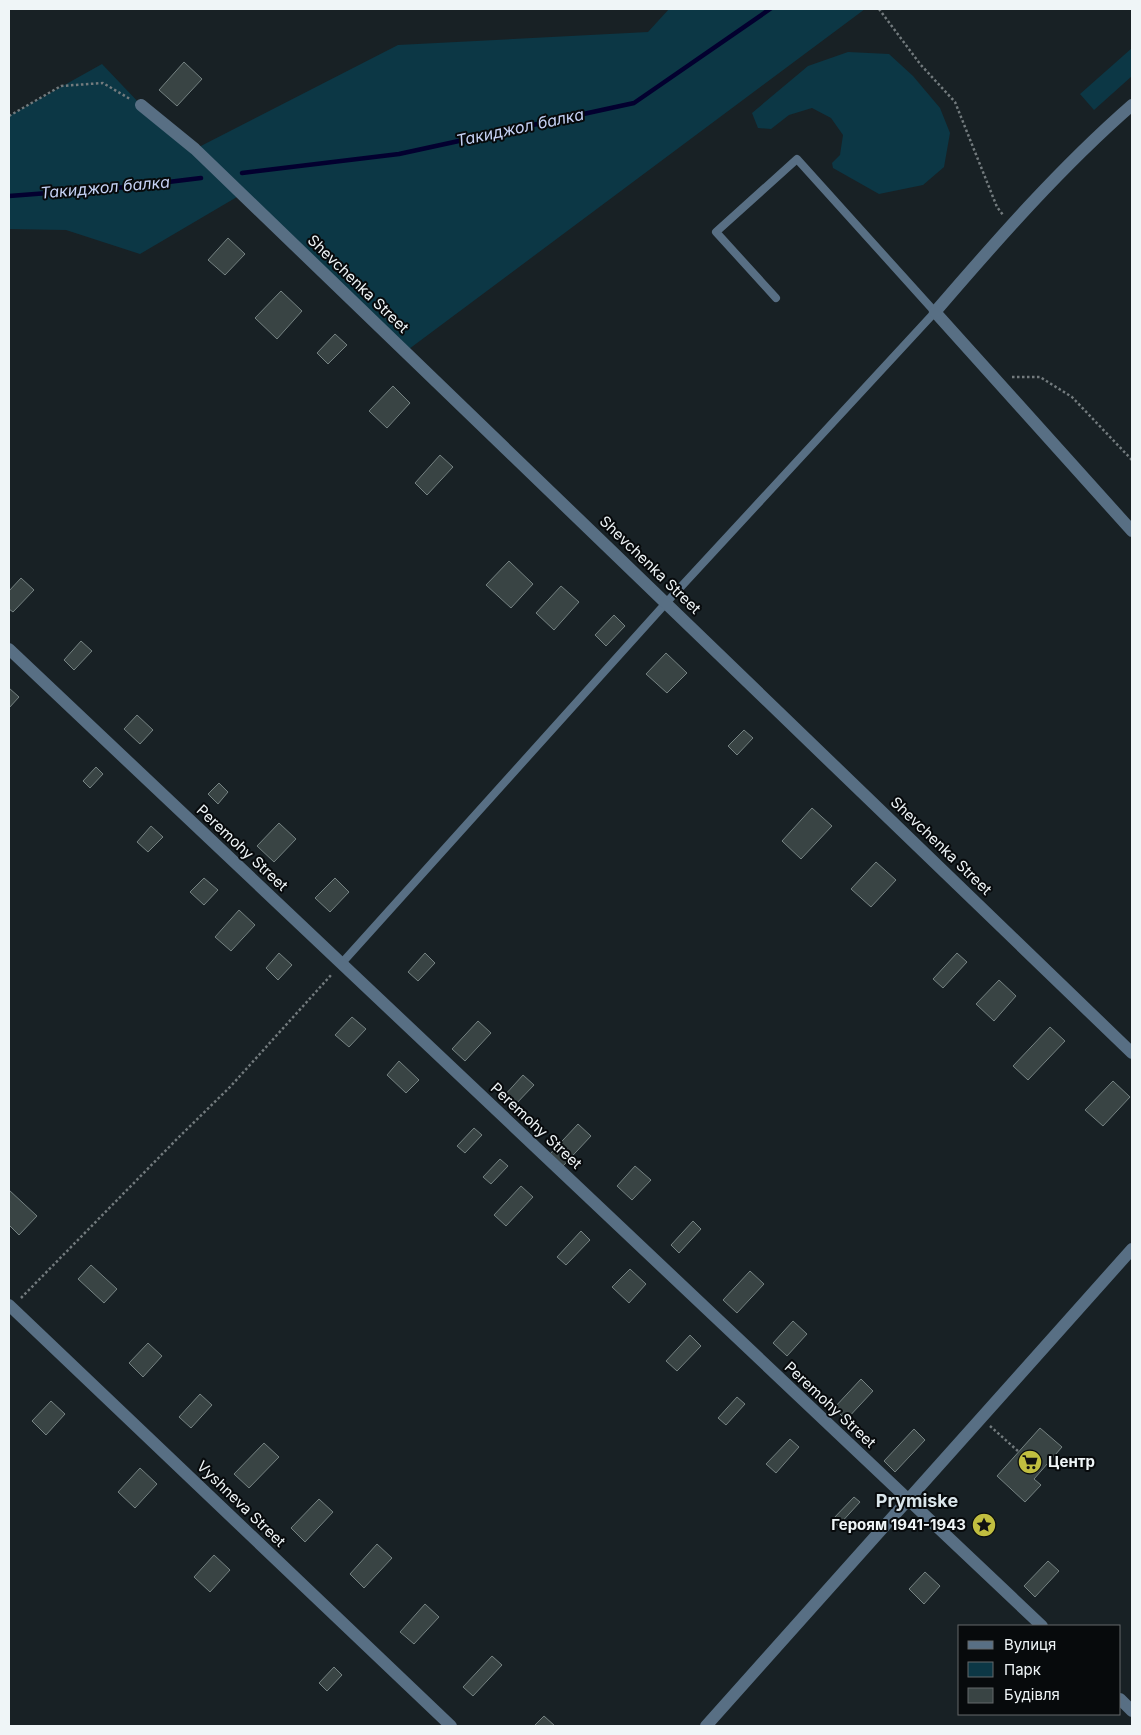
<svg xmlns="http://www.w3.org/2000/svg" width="1141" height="1735" font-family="Inter,sans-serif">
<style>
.green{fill:#0c3745}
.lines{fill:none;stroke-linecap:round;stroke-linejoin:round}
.stream{stroke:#03002f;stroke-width:4.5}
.building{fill:#394444;stroke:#758282}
.path{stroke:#737b7e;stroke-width:2.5;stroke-dasharray:2.5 2.5;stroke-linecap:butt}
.service{stroke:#586f84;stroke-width:8}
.minor{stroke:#586f84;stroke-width:12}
.tertiary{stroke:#586f84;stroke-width:12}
.labels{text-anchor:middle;stroke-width:4;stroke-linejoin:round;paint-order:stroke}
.street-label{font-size:15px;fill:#eff5f7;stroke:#070a0c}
.poi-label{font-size:15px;font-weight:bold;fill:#eff5f7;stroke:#070a0c;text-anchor:start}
.water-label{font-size:16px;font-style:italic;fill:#c5d1f4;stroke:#070a0c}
.quarter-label{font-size:18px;font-weight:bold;fill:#dae6eb;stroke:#070a0c}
</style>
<rect width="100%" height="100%" fill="#182125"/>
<path class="green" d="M669 9H865L405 352 242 194 140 254 66 230 9 229V116L102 64 141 105 195 149 398 45 648 32Z
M1132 48V76L1094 110 1080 94Z
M848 52 889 54 913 76 940 108 950 133 944 167 923 185 879 194 833 168 832 163 840 155 843 135 831 118 812 108 789 115 771 129 758 128 752 113 808 66Z"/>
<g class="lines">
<path class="stream" d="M242 173 399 154 634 103 770 9
M9 196 127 187 201 178"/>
</g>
<path class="building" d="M184 62 202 79 177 106 159 90Z
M228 238 245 254 225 275 208 260Z
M281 291 302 311 277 339 255 318Z
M335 334 347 345 328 364 317 353Z
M393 386 410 403 387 428 369 411Z
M440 455 453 467 427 495 415 483Z
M509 561 533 584 511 608 486 585Z
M21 578 34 590 13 612 9 609V591Z
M561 586 579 602 554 630 536 613Z
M614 615 625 626 606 646 595 635Z
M81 641 92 651 74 670 64 660Z
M666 653 687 673 667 693 646 674Z
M9 688 19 697 9 708Z
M137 715 153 730 140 744 124 729Z
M744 730 753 738 737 755 728 746Z
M96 767 103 774 90 788 83 781Z
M219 783 228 792 218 804 208 794Z
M812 808 832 826 801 859 782 841Z
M279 823 296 839 274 862 257 846Z
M151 826 163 837 148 852 137 842Z
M876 862 896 880 871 907 851 889Z
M204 878 218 890 204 905 190 892Z
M335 878 349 892 330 912 315 898Z
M239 910 255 925 231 951 215 937Z
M279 953 292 965 278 980 266 968Z
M425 953 435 963 418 981 408 972Z
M957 953 967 962 943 988 933 979Z
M999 980 1016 996 994 1021 976 1004Z
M352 1017 366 1029 349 1047 335 1035Z
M478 1021 491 1033 465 1061 452 1049Z
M1050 1027 1065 1041 1028 1080 1013 1066Z
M399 1061 419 1080 406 1093 387 1075Z
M523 1075 534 1085 514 1106 504 1096Z
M1113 1081 1130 1097 1103 1126 1085 1110Z
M578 1124 591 1136 562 1167 549 1155Z
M474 1128 482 1135 465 1153 457 1146Z
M500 1159 508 1166 491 1184 483 1177Z
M635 1166 651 1180 632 1200 617 1186Z
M521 1186 533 1197 506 1226 494 1215Z
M9 1190 37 1216 19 1235 9 1225Z
M693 1221 701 1229 679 1253 671 1245Z
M581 1231 590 1240 566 1265 557 1257Z
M91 1265 117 1289 104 1303 78 1279Z
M630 1269 646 1284 629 1303 612 1287Z
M750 1271 764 1284 737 1313 723 1300Z
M793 1321 807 1334 787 1356 773 1343Z
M690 1335 701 1346 677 1371 666 1361Z
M148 1343 162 1356 143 1377 129 1363Z
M861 1379 873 1391 846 1420 834 1408Z
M200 1394 212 1405 191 1428 179 1417Z
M737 1397 745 1404 726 1425 718 1418Z
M51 1401 65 1414 46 1435 32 1421Z
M1040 1428 1062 1447 1034 1479 1041 1485 1025 1502 997 1476Z
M914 1429 925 1440 895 1472 884 1461Z
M790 1439 799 1447 776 1473 766 1464Z
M264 1443 279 1457 249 1488 234 1474Z
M140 1468 157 1484 135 1508 118 1492Z
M854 1497 860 1502 838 1526 832 1520Z
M319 1499 333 1512 305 1542 291 1528Z
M377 1544 392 1558 364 1588 350 1574Z
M214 1555 230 1570 210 1592 194 1577Z
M1048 1561 1059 1571 1035 1597 1024 1586Z
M925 1572 940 1586 924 1604 909 1589Z
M425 1604 439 1617 414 1644 400 1632Z
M492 1656 502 1665 473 1696 463 1687Z
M334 1667 342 1675 327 1691 319 1683Z
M544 1716 555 1726H534Z"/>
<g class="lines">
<path class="path" d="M879 9 920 64 955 102 997 207 1003 215
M9 116 61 86 103 83 130 99
M1012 377H1040L1072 397 1132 460
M21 1298 177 1139 230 1087 332 974
M990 1426 1019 1452"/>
<path class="service" d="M341 964 666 603 935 312 797 159 716 232 776 298"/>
<path class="minor" d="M141 105 195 149 1132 1053
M9 649 1042 1626
M9 1305 451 1726
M1120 1699 1132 1711"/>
<path class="tertiary" d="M1132 105C1060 168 997 240 935 312L1132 531
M706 1726 1132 1249"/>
</g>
<defs>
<g id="supermarket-disc" transform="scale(1.25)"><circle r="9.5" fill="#c1be40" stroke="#070a0c"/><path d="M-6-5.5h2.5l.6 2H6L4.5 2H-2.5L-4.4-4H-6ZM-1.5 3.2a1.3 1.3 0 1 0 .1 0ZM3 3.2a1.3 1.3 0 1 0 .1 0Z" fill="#111"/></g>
<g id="sight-disc" transform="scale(1.25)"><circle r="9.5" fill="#c1be40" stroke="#070a0c"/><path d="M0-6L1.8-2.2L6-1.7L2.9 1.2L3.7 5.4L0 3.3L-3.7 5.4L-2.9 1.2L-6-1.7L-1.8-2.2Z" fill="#111"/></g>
</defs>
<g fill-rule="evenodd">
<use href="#supermarket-disc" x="1030" y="1462"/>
<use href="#sight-disc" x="984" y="1525"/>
</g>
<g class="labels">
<g class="street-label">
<text transform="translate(358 284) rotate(44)" y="5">Shevchenka Street</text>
<text transform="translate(650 565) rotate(44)" y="5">Shevchenka Street</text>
<text transform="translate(941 846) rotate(44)" y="5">Shevchenka Street</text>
<text transform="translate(242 848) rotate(43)" y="5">Peremohy Street</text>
<text transform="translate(536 1126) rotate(43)" y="5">Peremohy Street</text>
<text transform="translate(830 1405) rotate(43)" y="5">Peremohy Street</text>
<text transform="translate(241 1504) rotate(44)" y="5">Vyshneva Street</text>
</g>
<g class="poi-label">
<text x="1048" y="1467">Центр</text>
<text x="966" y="1530" text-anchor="end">Героям 1941-1943</text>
</g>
<g class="water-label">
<text transform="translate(520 127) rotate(-12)" y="6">Такиджол балка</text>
<text transform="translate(105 187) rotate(-5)" y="6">Такиджол балка</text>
</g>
<g class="quarter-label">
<text x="917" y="1507">Prymiske</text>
</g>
</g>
<rect width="1141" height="1735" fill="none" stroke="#eff5f7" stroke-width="20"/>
<rect x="958" y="1625" width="162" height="90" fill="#070a0c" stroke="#64686a"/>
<rect x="968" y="1641" width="25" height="8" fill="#586f84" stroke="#64686a"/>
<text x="1004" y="1650" font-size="15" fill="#eff5f7">Вулиця</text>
<rect x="968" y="1662" width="25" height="15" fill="#0c3745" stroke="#64686a"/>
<text x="1004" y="1675" font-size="15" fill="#eff5f7">Парк</text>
<rect x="968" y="1688" width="25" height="15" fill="#394444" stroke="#64686a"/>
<text x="1004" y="1700" font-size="15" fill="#eff5f7">Будівля</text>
</svg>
